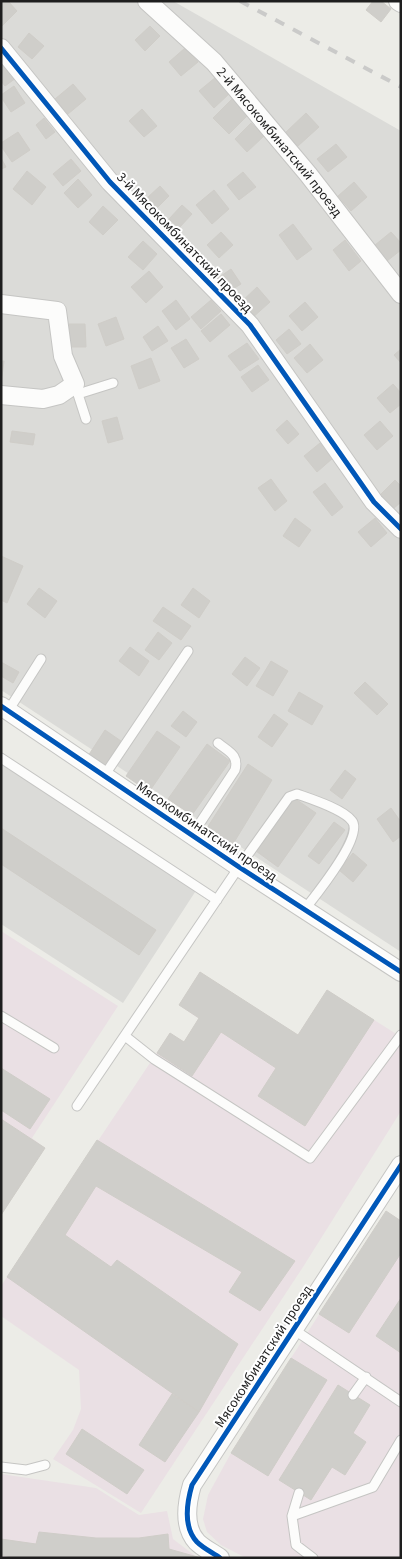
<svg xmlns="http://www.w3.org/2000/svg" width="402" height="1559" font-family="'Source Sans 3',sans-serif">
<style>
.residential{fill:#dbdbd8}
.industrial{fill:#eae0e4}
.building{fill:#cfceca;stroke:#cfcdc8}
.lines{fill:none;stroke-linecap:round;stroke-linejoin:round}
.service-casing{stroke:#c5c5c3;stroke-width:11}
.minor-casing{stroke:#c5c5c3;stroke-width:20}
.service{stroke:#fcfcfb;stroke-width:9}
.minor{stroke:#fcfcfb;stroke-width:18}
.rail{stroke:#cacac9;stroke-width:4;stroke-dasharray:10 10;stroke-linecap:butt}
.cycleway-casing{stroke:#fff;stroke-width:8}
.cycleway{stroke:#0057b8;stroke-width:5}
.labels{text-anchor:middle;stroke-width:4;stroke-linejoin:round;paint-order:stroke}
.street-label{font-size:14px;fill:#1e1e1e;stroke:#fff}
</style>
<rect width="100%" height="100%" fill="#ecece7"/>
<path class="residential" d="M1 1H173L401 131V952L1 690Z
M1 762 197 889 123 1003 1 924Z"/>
<path class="industrial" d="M1 931 118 1006 32 1138 45 1148 1 1215Z
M200 972 298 1035 327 990 401 1037V1111L303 1267 141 1513 53 1459 73 1430 81 1409 79 1370 1 1316V1286L170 1033 184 1042 199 1019 179 1005Z
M386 1211 401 1221V1558H246L221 1545 207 1532 203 1519 208 1495 231 1453 291 1358Z
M1 1474 96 1488 139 1515 167 1511 173 1539 198 1558H1Z"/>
<path class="building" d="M1 1H8L17 11 1 27Z
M373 1H381L391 9 381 22 366 10Z
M150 26 160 36 145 51 135 40Z
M29 33 44 46 32 59 18 47Z
M185 48 198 62 181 76 169 62Z
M5 62 16 78 5 86 1 81V65Z
M216 77 230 93 214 108 199 91Z
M73 84 86 99 68 114 55 99Z
M14 86 25 103 11 112 1 97V95Z
M232 99 248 115 229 134 213 118Z
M142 109 157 126 144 137 129 121Z
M306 113 319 127 298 146 285 133Z
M44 118 55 132 46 139 36 125Z
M251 123 264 136 247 152 235 139Z
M18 132 30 150 12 162 1 146V143Z
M336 144 347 157 328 172 317 159Z
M1 158 6 167 1 169Z
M71 159 81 171 63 186 53 174Z
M27 171 46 187 32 205 13 189Z
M243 172 256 187 239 200 227 185Z
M78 179 92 195 78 208 64 193Z
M354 182 367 197 351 211 338 196Z
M160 186 169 196 157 208 147 198Z
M214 190 229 209 212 224 196 205Z
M182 205 192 214 179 228 169 219Z
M103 206 118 220 103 235 89 222Z
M293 224 312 249 297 260 279 235Z
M221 232 233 245 219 258 207 245Z
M391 232 401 243V250L387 261 375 245Z
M345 240 361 261 349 271 333 250Z
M143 241 157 254 143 270 128 257Z
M231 269 241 284 228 292 218 278Z
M149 271 163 287 146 303 131 287Z
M257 287 270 302 251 319 238 305Z
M176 300 190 319 176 330 162 311Z
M211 300 221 311 201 329 191 317Z
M305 302 318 317 302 331 289 316Z
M221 314 230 325 210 342 201 331Z
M116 317 124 339 106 346 98 324Z
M69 324H85L86 347H70Z
M158 326 168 341 152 351 143 337Z
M289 329 301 344 287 354 276 340Z
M186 339 199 359 184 368 171 348Z
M247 343 259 359 240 371 228 356Z
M310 344 323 360 307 373 294 358Z
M401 349V363L394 355Z
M151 358 160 381 139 389 131 366Z
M1 361H4L1 384Z
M258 365 269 380 252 392 241 377Z
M393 384 401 393V404L390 413 377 398Z
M117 417 123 439 108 443 102 421Z
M287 420 299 434 288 444 276 430Z
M380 421 393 436 377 450 364 435Z
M12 431 35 434 33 445 10 442Z
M320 443 333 458 317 472 304 456Z
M271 479 287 501 275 511 258 488Z
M395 480 401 486V502L393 509 380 495Z
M325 483 343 507 332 516 313 492Z
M295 518 311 530 299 547 283 536Z
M375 518 387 533 371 547 358 532Z
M1 556 23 566 7 603 1 600Z
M39 588 57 601 45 618 27 604Z
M193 588 210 601 199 618 181 605Z
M163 607 191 626 181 640 153 621Z
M158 632 172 643 159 660 145 650Z
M130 647 149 661 139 676 119 661Z
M245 657 260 668 247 686 232 674Z
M271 661 288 671 273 696 256 686Z
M1 662 19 672 13 683 1 676Z
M365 682 388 704 377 715 354 693Z
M299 692 323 706 312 725 288 711Z
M183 711 197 722 186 737 171 726Z
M274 714 288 724 272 747 258 737Z
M105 730 121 741 104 767 88 756Z
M157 731 180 747 149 792 126 776Z
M207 744 230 761 192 815 168 799Z
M248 764 272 780 233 844 207 828Z
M345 770 356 779 342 799 330 790Z
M294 798 316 813 278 867 256 851Z
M391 808 401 822V836L393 842 377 819Z
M334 822 345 830 319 864 308 856Z
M1 828 156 930 139 955 1 864Z
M353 853 367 865 353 882 339 870Z
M200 972 298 1035 327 990 374 1020 305 1126 258 1096 276 1068 221 1032 192 1076 157 1053 170 1033 184 1042 199 1018 179 1005Z
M1 1068 50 1099 30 1129 1 1110Z
M1 1119 45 1148 1 1215Z
M97 1140 295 1261 260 1311 229 1292 242 1272 96 1186 65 1235 111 1267 117 1260 238 1344 199 1412 7 1277Z
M386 1211 401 1221V1253L349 1333 319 1314Z
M401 1298V1353L376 1336Z
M291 1358 327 1380 268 1476 231 1453Z
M338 1385 370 1405 353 1433 366 1442 345 1475 332 1467 311 1500 279 1480Z
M172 1394 199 1412 165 1462 139 1445Z
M82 1429 144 1470 127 1494 66 1454Z
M39 1532 96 1538H139L168 1534 169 1549 201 1558H19L1 1555V1539L36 1544Z"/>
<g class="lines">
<g class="service-casing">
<path id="service" d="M76 388 86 419
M78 394 113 383
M8 711 41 659
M1 758 217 900
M104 776 188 651
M192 835 235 770C239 755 229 752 218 743
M1 1016 54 1048
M125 1036 154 1059 310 1158 401 1035
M77 1106 239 867 289 797 297 794C311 799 343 809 352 821 364 836 315 896 305 909
M293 1329 401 1402
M353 1395 366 1377
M1 1467 26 1470 45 1465
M299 1493 292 1516 296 1545 313 1558
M292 1516 373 1487 401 1440"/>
</g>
<g class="minor-casing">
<g id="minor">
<path id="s1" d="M147 1 214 62 308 174 401 294"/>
<path d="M398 1 401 3"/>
<path d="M1 48 110 182 250 325 374 502 401 529"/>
<path d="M1 304 57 311 63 356 75 384 59 395 43 399 1 395"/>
<path d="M1 706 239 867 401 972"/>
<path d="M220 1558C213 1553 203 1548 197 1542 183 1527 187 1502 192 1485L401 1165"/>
</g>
</g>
<use href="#service" class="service"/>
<use href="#minor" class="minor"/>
<path class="rail" d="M240 1 401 87"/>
<g class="cycleway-casing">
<path id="cycleway" d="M1 48 110 182 250 325 374 502 401 529
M1 706 239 867 401 972
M220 1558C213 1553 203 1548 197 1542 183 1527 187 1502 192 1485L401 1165"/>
</g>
<use href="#cycleway" class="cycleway"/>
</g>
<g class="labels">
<g class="street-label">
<text dy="5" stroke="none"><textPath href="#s1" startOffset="194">2-й Мясокомбинатский проезд</textPath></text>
<text transform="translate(185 242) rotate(46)" y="5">3-й Мясокомбинатский проезд</text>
<text transform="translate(207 831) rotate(34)" y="5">Мясокомбинатский проезд</text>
<text transform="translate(263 1356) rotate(-57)" y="5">Мясокомбинатский проезд</text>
</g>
</g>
<rect width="402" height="1559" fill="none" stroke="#1e1e1e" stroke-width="5"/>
</svg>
